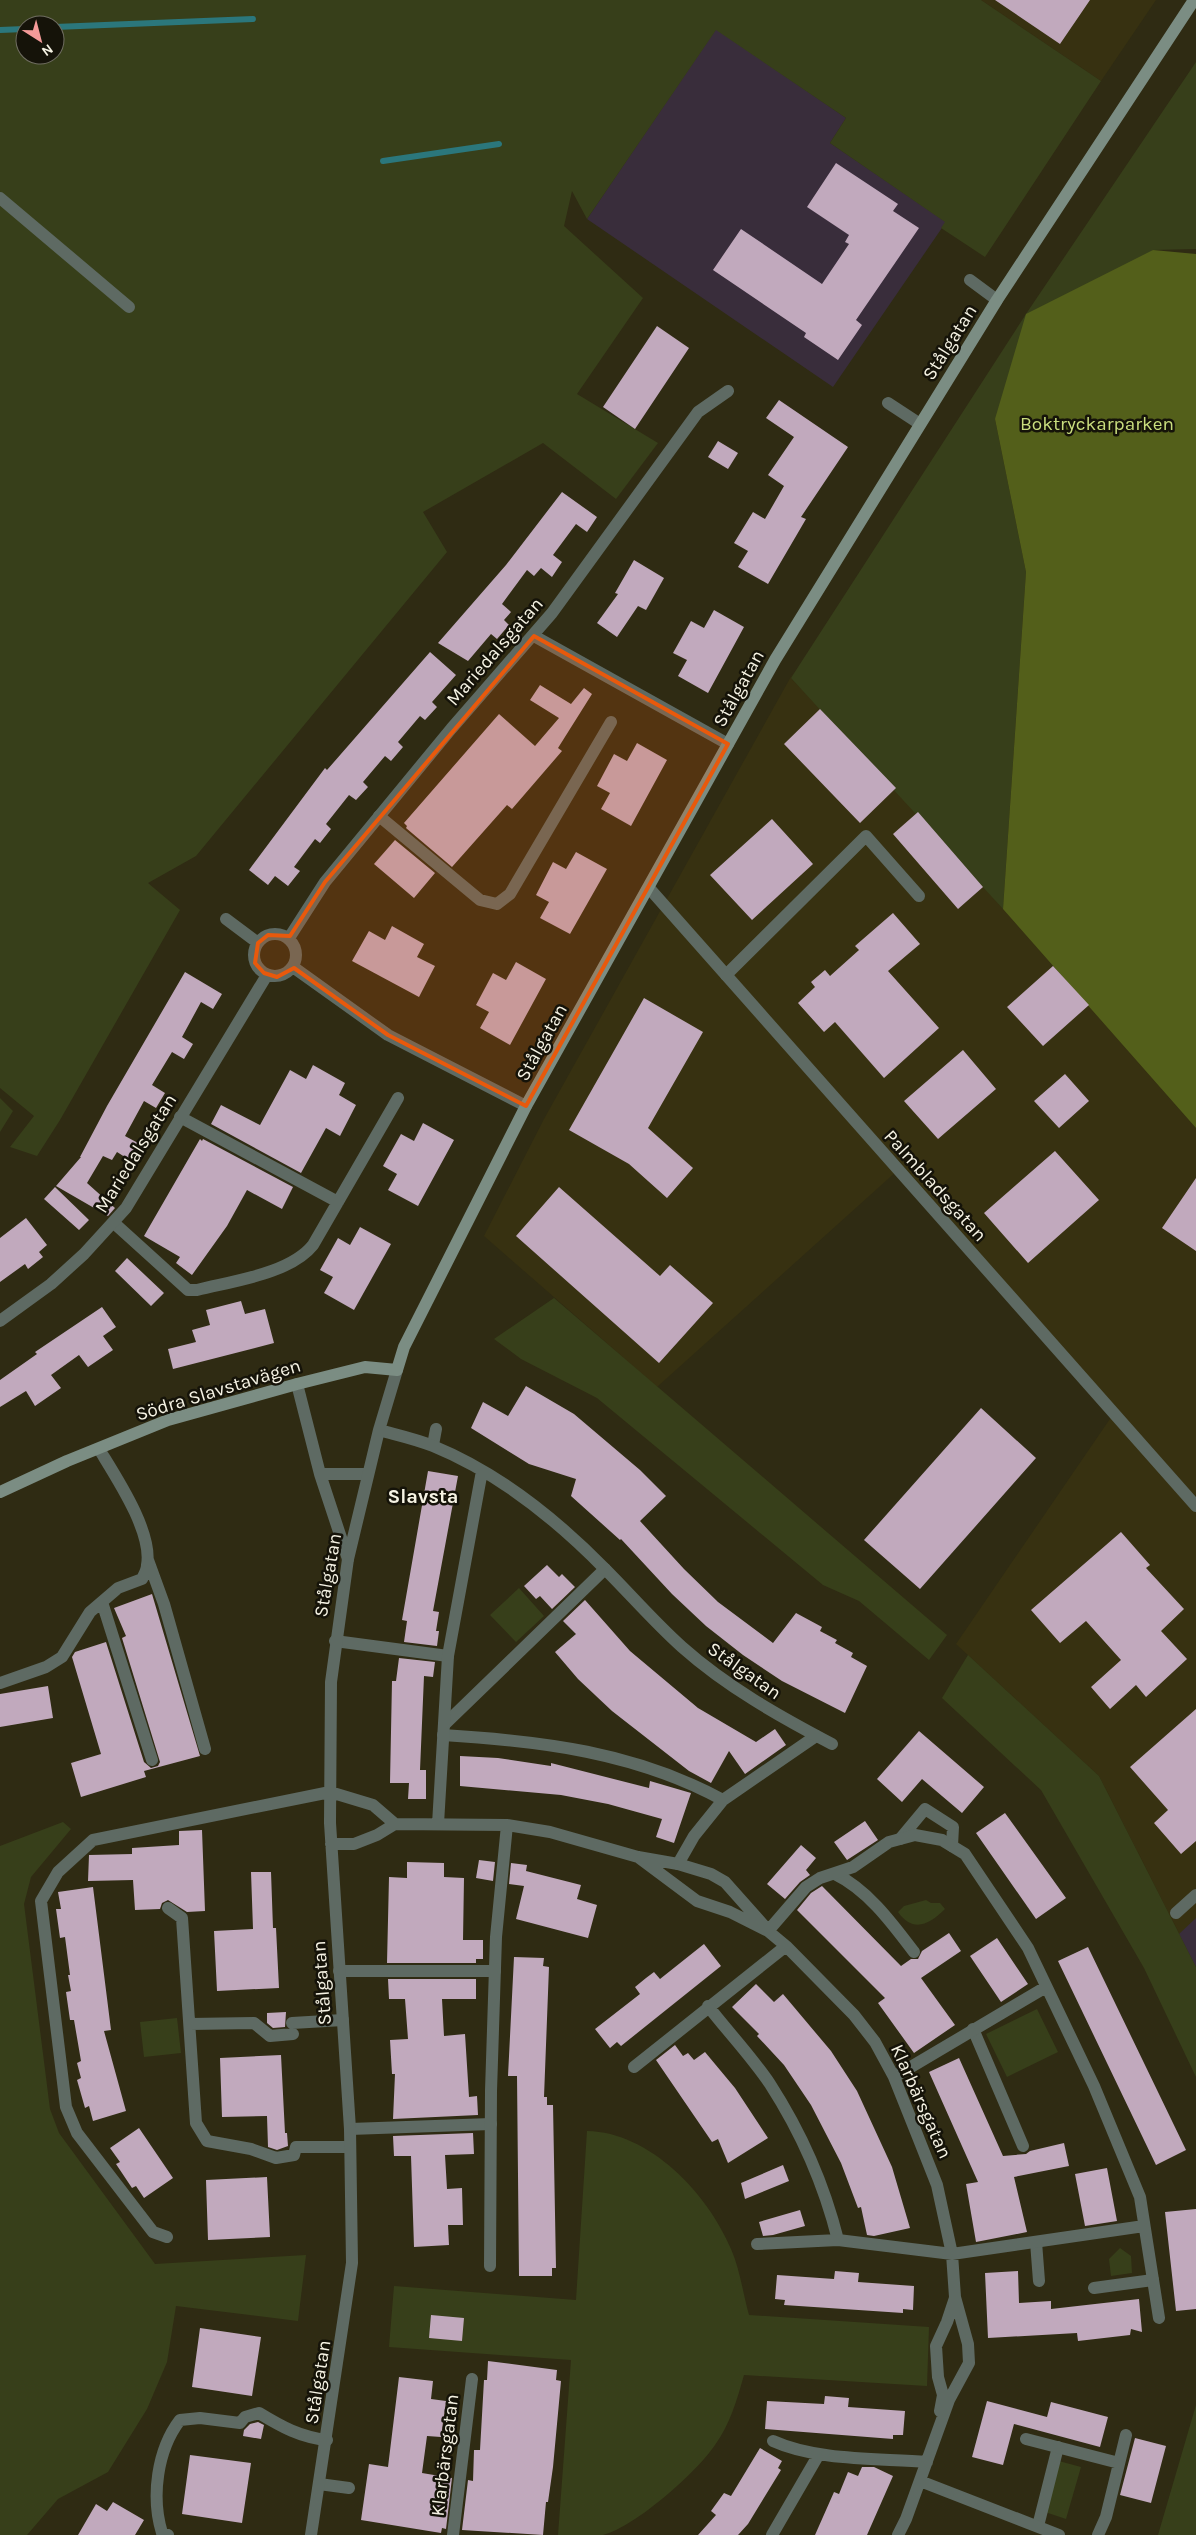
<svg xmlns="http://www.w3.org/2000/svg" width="1196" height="2535" font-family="Karla,sans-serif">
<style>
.built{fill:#373111}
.education{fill:#392d3b}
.green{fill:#373f1a;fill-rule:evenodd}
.forest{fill:#535f1a}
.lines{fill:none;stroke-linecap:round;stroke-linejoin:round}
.stream{stroke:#2b777c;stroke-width:6}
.building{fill:#c1a9bd}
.lane{stroke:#5e6a63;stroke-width:12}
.street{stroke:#5e6a63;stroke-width:12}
.secondary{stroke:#7b8d83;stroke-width:12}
.marked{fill:#e8590c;fill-opacity:0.2;stroke:#e8590c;stroke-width:4;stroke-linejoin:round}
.labels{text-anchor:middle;stroke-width:5;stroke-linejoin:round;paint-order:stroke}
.street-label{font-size:19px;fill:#f6f3e4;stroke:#151309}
.park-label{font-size:19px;fill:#cade7e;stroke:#151309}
.neighbourhood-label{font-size:20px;font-weight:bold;fill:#f6f3e4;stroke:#151309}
</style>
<rect width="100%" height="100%" fill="#2f2b13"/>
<path class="built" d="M981 0H1156L1101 81Z
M793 673 791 678 918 812 1196 1128V1967L1099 1776 956 1644 1114 1413 898 1170 657 1387 484 1236 544 1119Z"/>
<path class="education" d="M716 29 846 118 830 143 946 222 833 387 587 219Z
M1196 1918V1967L1179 1934Z"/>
<path class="green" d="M0 0H981L1101 81 985 257 941 228 945 222 830 143 846 118 716 30 587 219 572 191 564 226 643 298 577 394 658 443 616 499 543 443 423 512 447 552 196 856 148 883 180 910 60 1120 37 1156 10 1147 34 1116 0 1088ZM25 25H55V55H25Z
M1196 62V249L1153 250 995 419 1026 572 1003 909 791 678 1026 314Z
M0 1098 13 1111 0 1132Z
M554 1298 947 1635 929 1660 859 1601 823 1585 597 1398 521 1359 494 1339Z
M519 1588 544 1616 516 1642 490 1615Z
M968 1655 1099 1776 1196 1967V2077L1144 1968 1041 1790 942 1698Z
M63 1822 71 1829 31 1877 24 1904 50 2109 59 2133 155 2264 306 2255 298 2321 176 2306 167 2362 147 2409 108 2472 58 2499 27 2535H0V1846Z
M926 1900 931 1903H940L945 1909C929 1925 913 1933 898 1912L904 1906Z
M1037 2009 1058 2052 1007 2077 986 2034Z
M177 2018 181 2053 144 2057 140 2022Z
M587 2131C650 2132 708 2194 731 2249 740 2269 743 2294 749 2315L929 2327 927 2386 744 2375C737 2400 730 2424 715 2445 697 2472 635 2527 603 2535 590 2535 572 2535 558 2535L571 2360 389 2347 394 2286 576 2300Z
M1120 2248 1131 2256 1132 2273 1111 2276 1109 2259Z
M1196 2405V2535H1158Z
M1055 2460 1081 2467 1066 2519 1042 2511Z"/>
<path class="forest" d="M1153 250 1196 254V1128L1003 909 1026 572 995 419 1026 314Z"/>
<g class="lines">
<path class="stream" d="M55 27 253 19
M0 30 25 29
M383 161 499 144"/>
</g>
<path class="building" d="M995 0H1090L1060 44Z
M836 163 898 204 893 211 919 228 856 320 862 325 838 360 804 337 806 333 713 270 741 229 822 284 849 244 845 242 849 235 807 207Z
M657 326 689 348 635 429 603 407Z
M779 400 848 447 801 517 806 519 768 584 738 567 748 551 734 543 753 512 765 519 784 486 768 475 794 437 766 418Z
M718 441 738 453 728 469 708 457Z
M562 492 597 517 587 532 576 524 553 555 562 562 552 577 541 568 534 576 527 570 502 604 511 612 504 620 509 625 497 639 491 634 468 661 438 643 506 565Z
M634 560 664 578 646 610 638 606 617 637 597 623 618 594 615 593Z
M714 610 744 627 708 693 678 676 687 660 673 653 691 621 704 628Z
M430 652 456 675 432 702 437 707 425 720 420 716 398 742 403 747 391 761 385 756 363 782 368 787 356 800 349 795 326 824 331 829 320 843 315 839 294 867 300 871 288 886 275 876 268 885 249 870 325 768 327 770Z
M540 685 571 704 584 688 592 694 558 748 562 751 512 809 507 805 452 867 406 828 407 826 404 823 499 714 535 746 559 718 530 700Z
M820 709 896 788 860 823 784 744Z
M637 743 667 760 631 826 601 809 610 793 597 786 614 754 627 761Z
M918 812 983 887 958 909 893 834Z
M772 819 813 864 752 920 710 875Z
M395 840 435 873 414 898 374 864Z
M576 852 607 869 570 934 540 918 549 902 536 895 553 862 566 869Z
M893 913 920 944 888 971 939 1028 884 1078 835 1022 824 1032 798 1003 815 987 811 982 825 970 830 976 859 950 855 946Z
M392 926 424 944 417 957 435 966 419 997 352 961 369 931 385 940Z
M516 962 546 979 510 1045 480 1028 489 1012 476 1005 493 973 506 980Z
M1053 966 1089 1005 1043 1046 1007 1007Z
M185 972 222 994 213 1009 201 1002 182 1037 193 1044 184 1059 172 1052 152 1085 165 1093 156 1108 144 1101 125 1136 138 1143 128 1159 117 1152 112 1160 103 1156 87 1183 115 1208 108 1216 56 1186 81 1157H80L107 1106Z
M644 998 703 1032 648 1128 693 1168 667 1198 629 1164 569 1130Z
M963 1050 996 1089 938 1139 904 1101Z
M313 1065 345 1083 339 1095 356 1105 340 1136 326 1128 301 1173 211 1124 221 1105 260 1125 290 1070 306 1079Z
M1065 1074 1089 1101 1059 1128 1034 1101Z
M423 1123 454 1140 418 1206 388 1190 397 1174 383 1166 401 1134 414 1141Z
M200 1139 202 1141 203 1139 293 1187 282 1209 247 1190 227 1226 192 1275 176 1263 180 1257 144 1236Z
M1055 1151 1099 1200 1028 1263 984 1213Z
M1196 1178V1251L1162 1228Z
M55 1187 89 1220 79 1230 44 1199Z
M559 1187 660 1276 670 1265 713 1303 659 1363 516 1236Z
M26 1218 47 1245 39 1252 43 1257 28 1269 25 1264 0 1282V1238Z
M360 1227 391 1244 354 1310 324 1293 333 1277 320 1270 338 1238 350 1245Z
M127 1258 164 1293 151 1306 115 1271Z
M241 1301 245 1314 265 1309 274 1343 173 1369 168 1349 196 1342 192 1330 210 1325 206 1310Z
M102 1307 116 1327 103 1336 113 1350 88 1367 79 1355 51 1375 61 1388 35 1406 26 1391 0 1407V1380L37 1354 35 1352Z
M526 1386 574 1414 640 1470 666 1496 640 1521 684 1569 718 1602 773 1643 796 1613 822 1627 820 1631 837 1640 835 1643 853 1653 851 1657 867 1666 845 1713 782 1681 743 1655 706 1626 672 1594 621 1539 620 1540 571 1496 576 1479 529 1464 471 1428 483 1402 508 1416Z
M981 1408 1036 1458 920 1589 864 1540Z
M428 1471 458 1476 433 1611 439 1612 436 1631H439L437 1646 404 1642 407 1621 402 1620Z
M1121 1532 1150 1565 1146 1568 1184 1609 1161 1631 1187 1659 1146 1697 1136 1685 1110 1709 1091 1687 1121 1660 1086 1621 1060 1643 1031 1610Z
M547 1565 559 1577 562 1574 575 1587 552 1609 540 1596 536 1599 524 1586Z
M152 1594 200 1756 144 1771 146 1777 81 1797 71 1763 101 1754 72 1657 75 1652 106 1642 144 1762 151 1768 158 1766 160 1762 122 1638 126 1636 114 1608Z
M585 1600 630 1651 698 1708 756 1742 775 1729 786 1745 745 1774 729 1751 711 1783 689 1771 612 1711 578 1679 555 1652 576 1634 563 1621Z
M399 1658 435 1662 433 1677 424 1676 420 1770H426V1799H408L409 1783H390L392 1681H396Z
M48 1686 53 1718 0 1727V1694Z
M1196 1709V1841L1181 1854 1154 1823 1168 1810 1130 1767Z
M919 1731 984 1787 962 1813 922 1779 902 1802 877 1779Z
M460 1756 498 1758 551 1766V1763L649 1788 650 1781 691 1793 674 1843 656 1837 662 1819 608 1804 561 1795 460 1786Z
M1005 1813 1066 1898 1036 1919 976 1833Z
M865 1821 878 1840 847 1860 834 1842Z
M202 1830 205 1911 187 1912 168 1900 162 1903 160 1909 135 1910 133 1880 88 1881 89 1855 132 1854V1848L179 1845V1831Z
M801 1845 816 1858 806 1870 810 1875 800 1882 785 1899 767 1884Z
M479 1860 495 1862 493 1881 476 1878Z
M407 1862 444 1863V1877L464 1878 463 1940H483V1959H476V1963H387L389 1877 407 1878Z
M511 1863 527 1865 526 1871 581 1885 577 1899 597 1905 588 1938 516 1919 524 1886 509 1884Z
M251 1872H271L273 1928H276L279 1988 217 1991 214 1931 253 1929Z
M822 1886 901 1966 911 1959H918L922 1951 949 1933 961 1951 921 1978 955 2025 914 2053 878 2003 885 1998 797 1910 811 1893Z
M93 1887 111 2030 104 2031 126 2111 93 2121 89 2106 85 2108 77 2080 81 2078 77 2063 81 2061 74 2020H70L66 1992 71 1991 68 1975H70L65 1937 60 1938 56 1909H61L58 1892Z
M997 1938 1028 1984 1001 2002 970 1956Z
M704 1944 721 1966 621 2046 617 2042 610 2048 595 2029 640 1994 635 1987 646 1978 654 1972 660 1979Z
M1088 1947 1186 2150 1156 2165 1058 1961Z
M514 1957 544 1958 543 1966 549 1967 544 2097H547V2105H553L556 2268H552V2276H519L517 2076H508Z
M388 1979H476V1999H442L444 2036 465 2034 469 2097 477 2096 478 2115 393 2119 395 2074H392L390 2040 408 2039 405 1999H389Z
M756 1984 774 2002 783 1994 831 2051 857 2091 892 2167 910 2228 874 2236 867 2235 861 2207 858 2208 841 2163 811 2105 784 2065 757 2036 759 2034 732 2007Z
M286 2012 285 2027 273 2028 267 2023V2013Z
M675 2045 683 2056 688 2053 694 2060 705 2052 735 2088 768 2138 728 2163 718 2139 712 2142 656 2060Z
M281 2055 285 2133H287L288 2146 277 2150 268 2147 267 2116 222 2117 220 2058Z
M959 2058 1003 2156 1026 2154 1030 2151 1064 2143 1069 2166 1014 2177 1027 2232 976 2242 966 2184 978 2182 929 2072Z
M139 2128 173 2178 144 2198 136 2186 132 2188 116 2164 120 2162 110 2148Z
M473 2133 474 2154 445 2155 447 2189 462 2188 463 2225H448L449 2245 414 2247 411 2156H394L393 2136Z
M783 2165 789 2181 745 2199 741 2183Z
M1107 2168 1117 2221 1085 2226 1075 2174Z
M267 2177 270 2237 208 2240 206 2180Z
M1196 2209V2309L1176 2311 1165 2212Z
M800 2210 805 2226 773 2235 763 2236 759 2222Z
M835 2271 859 2273 858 2282 914 2286 913 2310 903 2309V2313L784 2305 785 2300 775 2299 777 2275 834 2279Z
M1018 2271 1019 2303 1051 2301V2309L1139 2299 1142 2332 1131 2329 1130 2335 1078 2341 1077 2333 988 2338 985 2273Z
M431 2315 464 2318 462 2341 429 2338Z
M200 2328 261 2337 252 2396 192 2387Z
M488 2361 557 2370 556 2380 561 2381 553 2467 548 2502H546L543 2535 462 2530 468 2480 473 2481 474 2450H480L484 2380H487Z
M399 2377 433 2381 431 2399 446 2401 441 2437 427 2436 422 2473 452 2478 446 2529 442 2528 441 2533 361 2520 369 2464 388 2467Z
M825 2396 849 2398 848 2407 905 2411 903 2435H893V2439L765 2429 767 2401 824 2404Z
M987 2401 1047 2417 1051 2402 1108 2417 1100 2447 1014 2424 1003 2465 972 2457Z
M258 2422 264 2425 261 2439 243 2436 244 2430 250 2424Z
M1135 2438 1166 2446 1151 2503 1120 2495Z
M760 2448 782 2461 778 2468 781 2470 748 2524 738 2535H698L716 2515 711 2511 724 2493 731 2496Z
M190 2455 251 2463 242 2523 182 2514Z
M862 2467H874L893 2476 867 2535H815L834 2492 839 2494 848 2472 858 2476Z
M113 2502 144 2520 135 2535H78L96 2504 107 2511Z"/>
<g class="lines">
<path class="lane" d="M0 198 129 307
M970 280 997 300
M888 403 920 424
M379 816 480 900 497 904 510 894 611 722
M726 975 866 836 919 896
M180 1117 338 1202
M114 1223 188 1290H197C232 1281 290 1274 313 1245L398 1098
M297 1384 320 1474 348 1559
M433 1445 436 1429
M320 1474H367
M148 1560 164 1604 205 1749
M102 1602 152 1760
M335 1641 448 1656
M0 1683 46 1667 62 1657 90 1612 118 1588 142 1579C144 1575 147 1570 147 1565 153 1532 116 1477 99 1449
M444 1725 605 1569
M443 1735C541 1741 635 1752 723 1800
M900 1839 925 1809 953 1827 952 1846
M678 1864 694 1836 723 1800 816 1736
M835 1874C868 1890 892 1923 914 1952
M168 1908 182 1918 196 2123 207 2141 251 2149 276 2158 294 2155 296 2147H349
M1176 1913 1196 1895
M339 1971H495
M292 2023 343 2020
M190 2024 254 2023 270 2036 293 2034
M973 2029 1023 2146
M350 2129 491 2124
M1036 2242 1039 2281
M1094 2288 1153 2280
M319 2484 349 2488
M1038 2526 1058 2447
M168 2535 162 2533C151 2497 157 2450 180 2420L200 2418 240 2423 245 2417 259 2413C282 2427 300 2437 327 2440"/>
<path class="street" d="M534 636 728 744
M649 888 1196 1506
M226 919 258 943
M254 955a21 21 0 1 1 42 0a21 21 0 1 1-42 0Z
M289 938 325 882 451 729 552 613 698 412 728 391
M293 967 388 1035 526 1106
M0 1321 51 1284 84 1254 126 1208 267 975
M379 1430C397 1435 416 1439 433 1446 499 1473 556 1519 605 1569 631 1595 655 1623 682 1647 727 1687 779 1716 832 1744
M438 1824 448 1656 482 1471
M331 1844H354L377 1835 395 1824 507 1825 550 1832 638 1857 678 1864 711 1874 725 1882 765 1927
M638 1857 697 1901 730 1912 768 1931 786 1946 854 2015 875 2042 894 2077 918 2137 937 2185 952 2254 955 2297 968 2344 969 2363 949 2400 906 2519 898 2535
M768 1931 806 1887 820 1878 853 1867 889 1842 915 1835 942 1840 965 1854 1028 1948 1094 2086 1140 2197 1159 2318
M708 2006C728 2032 752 2057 770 2084 801 2132 824 2184 838 2240
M634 2067 786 1946
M894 2077 1046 1987
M167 2237 153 2232 77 2133 66 2107 41 1901 58 1872 93 1840 330 1792 373 1805 395 1824
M757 2244 838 2240 952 2254 1144 2226
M490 2266 491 2091 496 1937 507 1825
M940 2411 943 2395 938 2377 936 2346 947 2322 955 2298
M1026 2439 1119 2463
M773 2441C817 2461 878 2458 927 2462
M920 2481 1059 2535
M311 2535 352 2263 350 2129 330 1823 331 1682 348 1559 379 1430 397 1370
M453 2535 472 2379
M772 2535 819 2454
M1098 2535 1106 2517 1126 2435"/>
<path class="secondary" d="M0 1492 67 1461 168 1420 297 1384 365 1367 397 1370 404 1347 526 1106 775 660 997 300 1194 0"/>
</g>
<path class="marked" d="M534 636 728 744 526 1106 388 1035 294 968 277 977 264 973 255 963 258 943 268 935 290 936 325 882Z"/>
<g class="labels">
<g class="street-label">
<text transform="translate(949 342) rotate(-58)" y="7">Stålgatan</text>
<text transform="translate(494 651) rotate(-49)" y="7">Mariedalsgatan</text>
<text transform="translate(738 688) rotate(-61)" y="7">Stålgatan</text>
<text transform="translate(541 1042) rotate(-61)" y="7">Stålgatan</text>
<text transform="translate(135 1153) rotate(-58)" y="7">Mariedalsgatan</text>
<text transform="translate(936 1185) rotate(48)" y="7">Palmbladsgatan</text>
<text transform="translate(218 1389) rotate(-17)" y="7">Södra Slavstavägen</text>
<text transform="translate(327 1575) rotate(-80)" y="7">Stålgatan</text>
<text transform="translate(745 1670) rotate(35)" y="7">Stålgatan</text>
<text transform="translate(321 1983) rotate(-94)" y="7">Stålgatan</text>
<text transform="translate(922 2101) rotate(66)" y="7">Klarbärsgatan</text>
<text transform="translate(317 2382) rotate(-81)" y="7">Stålgatan</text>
<text transform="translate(444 2455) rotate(-83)" y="7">Klarbärsgatan</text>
</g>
<g class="park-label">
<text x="1097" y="430">Boktryckarparken</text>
</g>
<g class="neighbourhood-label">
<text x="423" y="1503">Slavsta</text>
</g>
</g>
<g transform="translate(40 40) rotate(144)"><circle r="24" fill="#151309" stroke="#6f6d61"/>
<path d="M0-4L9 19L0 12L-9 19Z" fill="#f59b99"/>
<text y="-8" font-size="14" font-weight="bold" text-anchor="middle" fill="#f6f3e4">N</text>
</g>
</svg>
